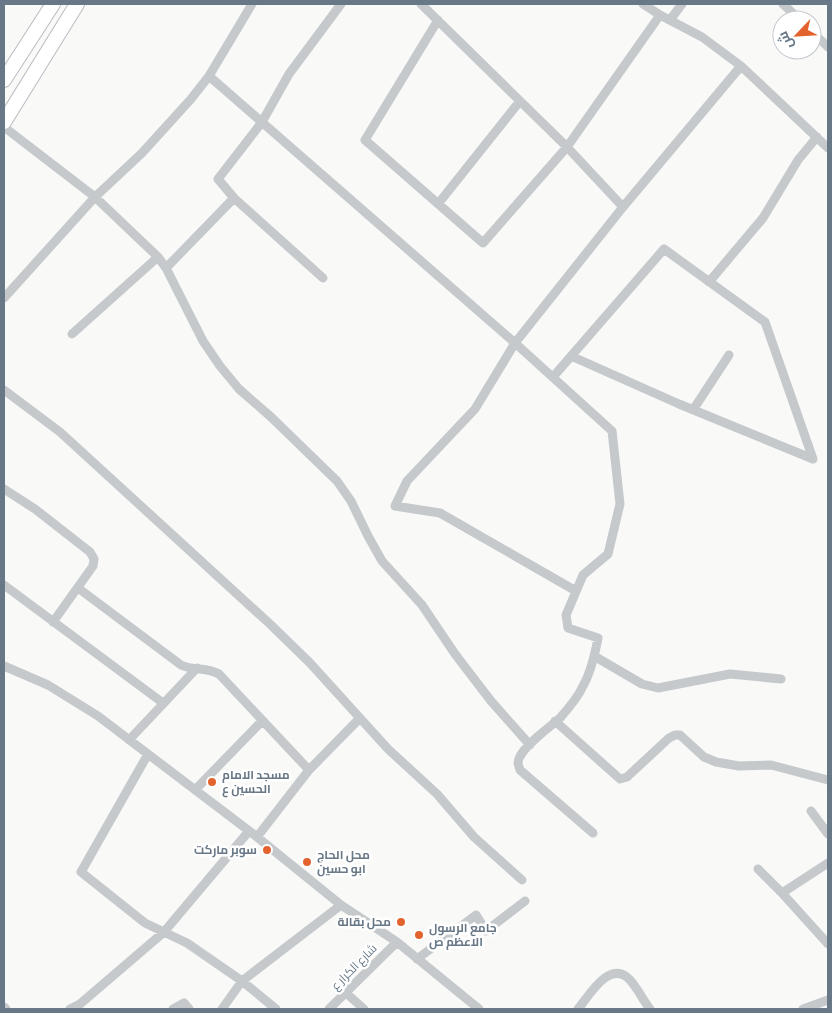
<svg xmlns="http://www.w3.org/2000/svg" width="832" height="1013" font-family="Commissioner,Cairo,sans-serif">
<style>
.lines{fill:none;stroke-linecap:round;stroke-linejoin:round}
.primary-casing{stroke:#b8bcc0;stroke-width:16}
.street{stroke:#c5c9cc;stroke-width:9}
.primary{stroke:#fff;stroke-width:14}
.poi-dot{fill:#e2632e;stroke:#fff;stroke-width:2}
.labels{text-anchor:middle;stroke-width:5;stroke-linejoin:round;paint-order:stroke}
.poi-label{font-size:12px;font-weight:bold;fill:#687887;stroke:#fff;text-anchor:start}
.street-label{font-size:12px;fill:#687887;stroke:#fff}
</style>
<rect width="100%" height="100%" fill="#f9f9f7"/>
<g class="lines">
<g class="primary-casing">
<path id="primary" d="M4 80 53 4
M4 122 77 4"/>
</g>
<path class="street" d="M421 4 567 147 623 207
M783 4 800 20
M438 20 365 140 483 243 567 147 660 15
M670 20 682 4
M812 32 828 47
M741 66 828 148
M209 76 515 343 623 207 741 66 702 37 660 15 643 4
M4 127 95 197 158 257 166 268 203 341 220 366 239 389 271 417 337 481 351 501 368 536 382 561 422 605 455 654 491 701 530 745
M234 198 323 278
M438 204 520 101
M166 268 234 198 218 179 262 122 289 74 341 4
M709 282 763 218 798 160 817 137
M4 298 95 197 142 153 191 99 209 76 252 4
M72 334 158 257
M571 356 679 404 813 459
M553 377 664 249 765 322 813 459
M4 390 60 432 271 625 310 663 388 749 437 794 474 837 522 880
M693 410 729 355
M4 489 35 509 90 552 94 559 93 566 53 622
M4 585 163 703
M78 588 181 665C194 671 207 667 219 674L309 770
M576 591 440 513 395 506 407 481 475 409 515 343 612 431 620 504 608 554 583 575 566 615 568 628 598 638C595 654 591 672 583 686 578 697 568 709 560 718 550 727 518 749 518 763 518 764 520 770 520 770L593 833
M594 656 642 684 658 688 730 674 781 679
M4 666 48 685 98 716 257 837 341 905 397 942 479 1009
M555 721 620 779 627 777 669 738 675 735H680L704 757 716 762 739 766 771 765 828 780
M129 740 197 668
M148 754 81 872 145 923 187 943 242 981 276 1009
M195 790 262 721
M811 811 828 834
M257 837 309 770 360 718
M758 869 782 893 828 944
M782 893 828 863
M417 959 476 915 486 931 525 901
M346 993 364 1009
M4 1007 6 1009
M70 1009 80 1004 164 932 249 831
M173 1009 184 1003 189 1009
M222 1009 242 981 341 905
M329 1009 397 942
M578 1009C589 996 610 958 630 980 638 989 643 1000 650 1009
M803 1009 828 1000"/>
<use href="#primary" class="primary"/>
</g>
<g class="poi-dot">
<circle cx="212" cy="782" r="5"/>
<circle cx="267" cy="850" r="5"/>
<circle cx="307" cy="862" r="5"/>
<circle cx="401" cy="922" r="5"/>
<circle cx="419" cy="935" r="5"/>
</g>
<g class="labels">
<g class="poi-label">
<text x="222" y="779">مسجد الامام<tspan x="222" dy="14">الحسين ع</tspan></text>
<text x="257" y="854" text-anchor="end">سوبر ماركت</text>
<text x="317" y="859">محل الحاج<tspan x="317" dy="14">ابو حسين</tspan></text>
<text x="391" y="926" text-anchor="end">محل بقالة</text>
<text x="429" y="932">جامع الرسول<tspan x="429" dy="14">الاعظم ص</tspan></text>
</g>
<g class="street-label">
<text transform="translate(354 967) rotate(-45)" y="4">شارع الكرار ع</text>
</g>
</g>
<rect width="832" height="1013" fill="none" stroke="#687887" stroke-width="10"/>
<g transform="translate(797 35) rotate(245)"><circle r="24" fill="#ffffff" stroke="#c3c9cf"/>
<path d="M0-4L9 19L0 12L-9 19Z" fill="#e2632e"/>
<text y="-8" font-size="14" font-weight="bold" text-anchor="middle" fill="#687887">ش</text>
</g>
</svg>
